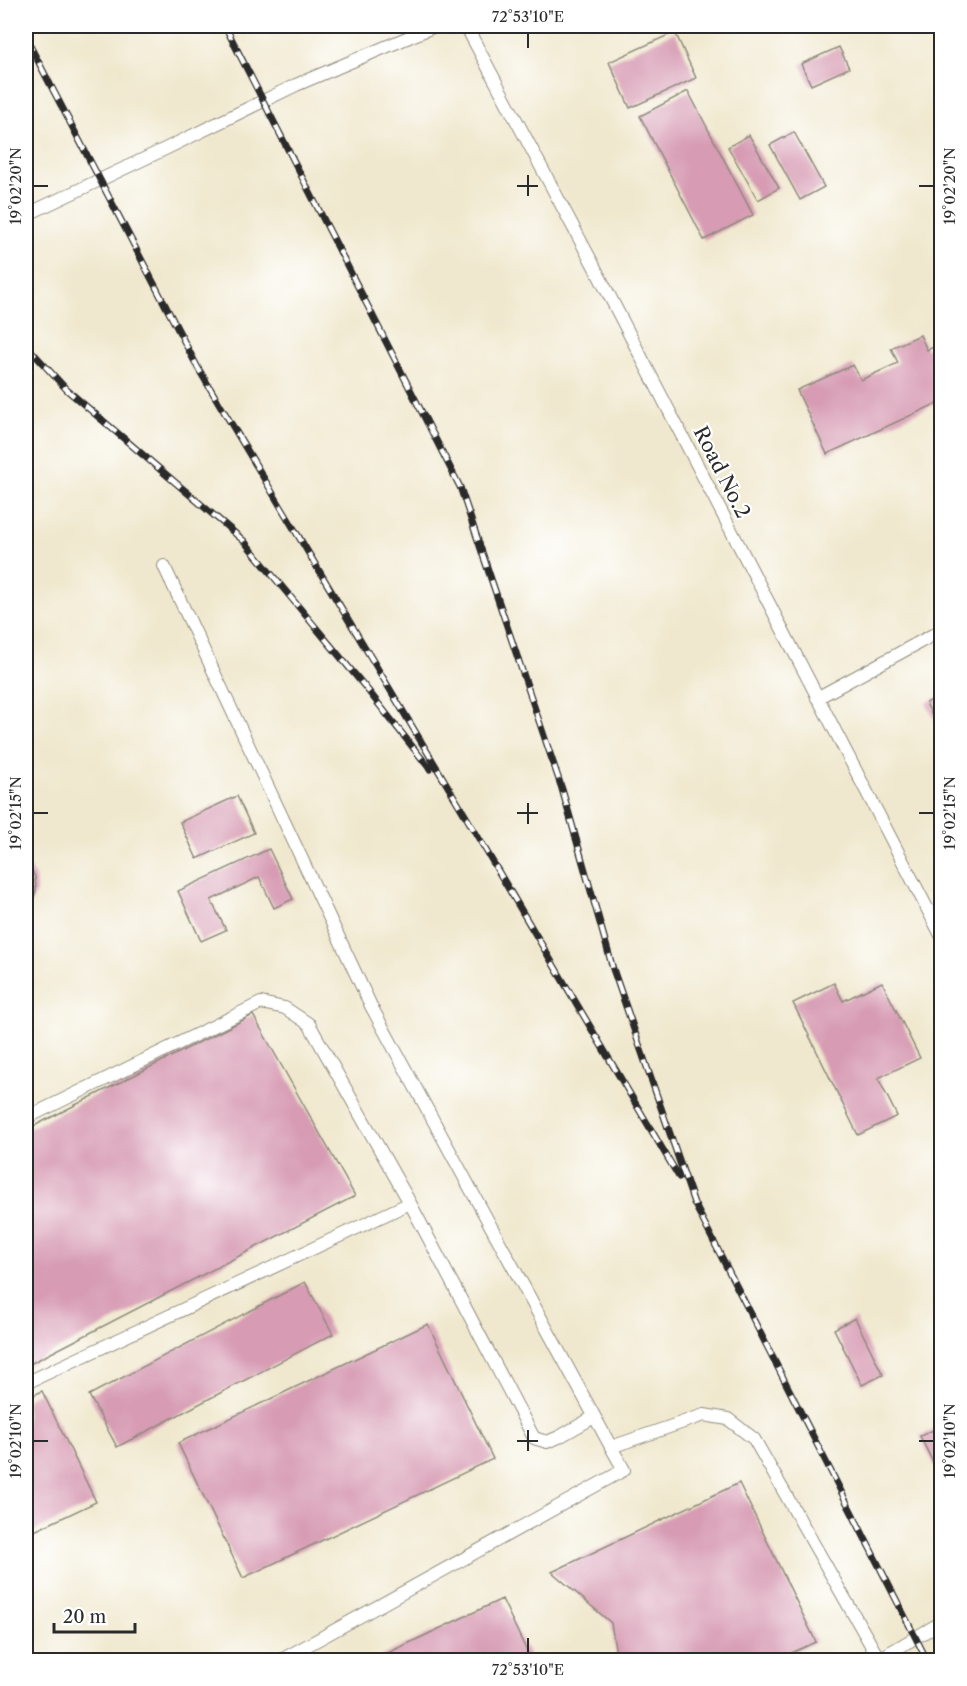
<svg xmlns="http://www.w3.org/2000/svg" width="967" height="1686" font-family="'Libre Caslon Text',serif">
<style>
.building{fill:#d79bb3}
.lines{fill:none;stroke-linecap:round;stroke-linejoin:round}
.lane-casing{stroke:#8e8a7c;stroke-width:14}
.lane{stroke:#fff;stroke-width:12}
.rail-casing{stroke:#2b2b2b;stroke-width:7}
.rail{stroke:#fff;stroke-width:4.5;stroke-dasharray:14;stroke-linecap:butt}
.ticks{fill:none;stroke:#2b2b2b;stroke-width:2}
.labels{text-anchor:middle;stroke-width:4.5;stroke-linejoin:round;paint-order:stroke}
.street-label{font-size:20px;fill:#2b2b2b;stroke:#fff}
.neatline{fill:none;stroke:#2b2b2b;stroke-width:2}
.ticks-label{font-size:15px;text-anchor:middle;fill:#2b2b2b}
</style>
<rect width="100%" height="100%" fill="#fff"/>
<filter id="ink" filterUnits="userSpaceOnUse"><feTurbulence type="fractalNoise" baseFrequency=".0167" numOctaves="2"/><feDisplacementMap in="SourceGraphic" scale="12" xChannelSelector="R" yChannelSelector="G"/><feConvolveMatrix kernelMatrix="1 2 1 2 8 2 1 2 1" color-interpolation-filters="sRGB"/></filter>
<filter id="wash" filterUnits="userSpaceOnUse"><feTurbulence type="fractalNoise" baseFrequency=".008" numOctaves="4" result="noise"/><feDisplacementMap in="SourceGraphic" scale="24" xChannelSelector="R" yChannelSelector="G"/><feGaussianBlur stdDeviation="1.35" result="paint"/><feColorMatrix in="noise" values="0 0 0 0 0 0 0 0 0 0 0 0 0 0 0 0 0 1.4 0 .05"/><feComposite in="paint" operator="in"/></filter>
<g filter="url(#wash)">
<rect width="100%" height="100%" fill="#f0e8ce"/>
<g id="blocks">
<path class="building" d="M675 32 696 78 630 108 609 62Z
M839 47 849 68 811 85 801 64Z
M688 91 753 215 704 240 640 116Z
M794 132 824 187 800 200 770 145Z
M749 135 779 188 758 200 728 147Z
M920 335 927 350 942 343V401L827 454 797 390 853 365 861 380 898 363 891 348Z
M942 695V735L926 703Z
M237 796 254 833 197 859 180 822Z
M269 849 293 899 274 908 259 877 211 900 226 930 201 941 178 891Z
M26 861 29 865 35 877 36 891 31 904 26 910Z
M882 982 920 1058 878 1078 897 1116 858 1135 793 1003 834 983 843 1001Z
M253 1015 355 1196 26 1366V1130Z
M305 1282 333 1334 117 1447 89 1395Z
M855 1318 883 1375 862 1385 834 1329Z
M428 1324 493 1459 243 1578 178 1443Z
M42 1391 96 1502 26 1535V1399Z
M942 1426V1481L920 1436Z
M739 1483 816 1642 776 1660H617L611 1623 552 1572Z
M502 1599 531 1660H373Z"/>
</g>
</g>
<g filter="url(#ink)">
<use href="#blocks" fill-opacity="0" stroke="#8e8a7c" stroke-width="1.5"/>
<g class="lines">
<g class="lane-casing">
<path id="lane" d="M466 26 594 266 942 937
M26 215 165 149 296 85 435 26
M164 566 371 1006 611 1447 704 1415 728 1419 754 1439 879 1659 942 1622
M817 698 942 630
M26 1118 261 1003 285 1008 309 1024 410 1203 534 1438 547 1442 559 1437 594 1417
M26 1383 410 1203
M281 1660 624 1470 611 1447"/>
</g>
<use href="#lane" class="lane"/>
<g class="rail-casing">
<path id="rail" d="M225 26 460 487 562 789 613 969 694 1203 927 1660
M26 38 198 368 465 815 679 1177
M26 345 67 390 244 541 366 688 430 769"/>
</g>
<use href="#rail" class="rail"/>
</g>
</g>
<path class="ticks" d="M528 33V48M528 175V196M33 186H48M517 186H538M919 186H934M528 803V824M33 813H48M517 813H538M919 813H934M528 1430V1451M33 1441H48M517 1441H538M919 1441H934M528 1638V1653"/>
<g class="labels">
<g class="street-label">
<text transform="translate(722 472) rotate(63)" y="7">Road No.2</text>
</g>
</g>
<rect width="967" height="1686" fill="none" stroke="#fff" stroke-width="66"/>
<path d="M54 1623v9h81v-9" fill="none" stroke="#2b2b2b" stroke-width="3"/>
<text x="63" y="1623" font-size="18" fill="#2b2b2b" stroke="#ffffff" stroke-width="4.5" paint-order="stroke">20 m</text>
<rect x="33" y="33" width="901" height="1620" class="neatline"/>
<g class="ticks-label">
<text x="528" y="22">72°53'10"E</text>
<text transform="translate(16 186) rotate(-90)" y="5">19°02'20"N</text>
<text transform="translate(950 186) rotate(-90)" y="5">19°02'20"N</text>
<text transform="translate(16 813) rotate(-90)" y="5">19°02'15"N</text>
<text transform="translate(950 813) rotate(-90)" y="5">19°02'15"N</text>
<text transform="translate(16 1441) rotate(-90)" y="5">19°02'10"N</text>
<text transform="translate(950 1441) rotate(-90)" y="5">19°02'10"N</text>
<text x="528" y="1675">72°53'10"E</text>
</g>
</svg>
